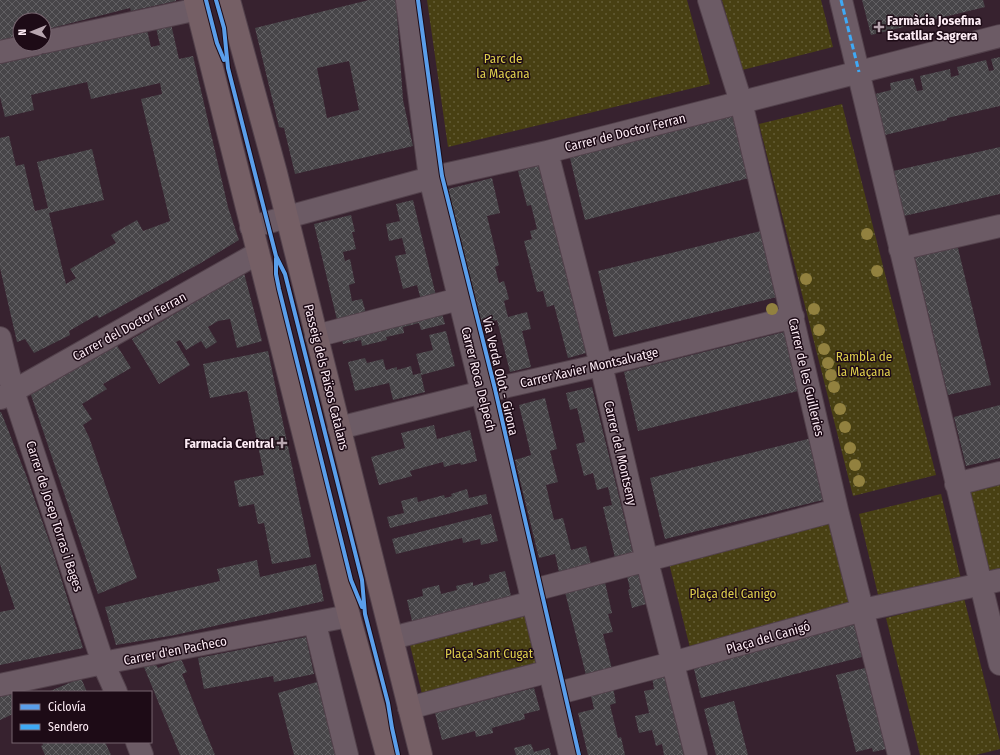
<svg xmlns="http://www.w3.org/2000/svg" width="1000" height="755" font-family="'Fira Sans Condensed',sans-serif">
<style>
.green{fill:url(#green-dots)}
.building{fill:url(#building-cross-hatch);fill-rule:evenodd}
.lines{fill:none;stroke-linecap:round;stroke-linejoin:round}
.minor-casing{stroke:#52414b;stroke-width:24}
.major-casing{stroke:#52414b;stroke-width:24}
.minor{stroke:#6c5b65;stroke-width:22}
.major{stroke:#755f65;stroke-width:22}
.quiet{stroke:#3fa9f5;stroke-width:3;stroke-dasharray:6 3;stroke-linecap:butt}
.cycleway-casing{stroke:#1d0b16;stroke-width:6}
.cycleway{stroke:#5a9eea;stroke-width:4}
.tree{fill:#92813f}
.poi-dot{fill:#b7a5af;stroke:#1d0b16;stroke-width:1.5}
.labels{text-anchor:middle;stroke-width:3;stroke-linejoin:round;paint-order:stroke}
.poi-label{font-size:13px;font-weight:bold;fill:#fcebf4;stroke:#1d0b16;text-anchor:start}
.park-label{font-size:13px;fill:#ddce4c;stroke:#1d0b16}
.street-label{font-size:13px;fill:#fcebf4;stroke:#1d0b16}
</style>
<defs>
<pattern id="green-dots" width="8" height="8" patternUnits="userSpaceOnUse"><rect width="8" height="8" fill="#484013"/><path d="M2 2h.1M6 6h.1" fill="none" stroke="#635c36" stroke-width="1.8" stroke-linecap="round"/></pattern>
<pattern id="building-cross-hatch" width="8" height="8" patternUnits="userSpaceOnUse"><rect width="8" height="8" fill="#474548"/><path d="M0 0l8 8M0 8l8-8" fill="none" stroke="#626063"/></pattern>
</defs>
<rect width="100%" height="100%" fill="#37222f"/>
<path class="green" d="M427 0H687L710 84 448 147Z
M722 0H821L833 47 742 70Z
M842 104 936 475 853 496 759 124Z
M1000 482V569L988 572 969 489Z
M941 494 961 579 879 599 859 514Z
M829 522 852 606 691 652 669 563Z
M964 598 1000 742V749L976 755H920L886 618Z
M528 615 541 668 423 698 410 645Z"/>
<path class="building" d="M0 0H176V1L131 11 130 8 44 30V20H20V35L16 36 14 35 11 38 0 41Z
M369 0H396L403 100 413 146 295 174 284 128 279 127 255 28ZM349 61 359 110 327 118 317 68Z
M862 0H983L985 7 871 35Z
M171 24 179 59 193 56 228 207 239 240 199 264 99 318 97 315 69 331 70 335 34 353 25 339 17 342 0 268V138L9 136 16 166 24 164 35 211 48 208 37 162 92 149 104 200 49 213 66 284 76 278 70 269 116 243 111 235 137 220 143 231 170 221 141 99 162 94 160 83 91 99 87 82 31 95 34 110 5 117 0 97V64L147 30 151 47 160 45 156 28Z
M1000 57V106L947 118V120L885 135 875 94 891 90 890 83 913 78 917 91 923 90 920 76 950 69 951 77 959 75 957 67 986 60 989 71 994 70 991 59Z
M733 113 749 178 585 220 569 154Z
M1000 147V194L904 216 893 171Z
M539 165 586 353 568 358 554 305 547 307 543 291 537 292 524 241 532 239 530 231 537 229 531 205 527 206 518 171Z
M492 178 500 213 487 216 499 265 495 267 499 283 504 281 509 299 504 301 508 317 527 312 531 329 522 331 531 367 510 372 497 320 482 324 448 189Z
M413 200 437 300 422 304 417 285 403 289 395 256 406 254 402 238 389 241 386 224 400 221 396 204Z
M351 215 355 232H352L356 249 343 252 345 261 350 259 355 283 349 285 352 301 362 299 367 317 338 324 314 224Z
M761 231 777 297 614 337 598 271Z
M957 244 991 385 948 395 914 255Z
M244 273 262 341 237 348 230 319 218 321 208 327 217 342 206 349 201 341 186 350 180 340 176 342 190 365 159 384 132 339Z
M441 310 445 324 421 330 419 323 403 327 404 333 386 337 387 340 362 346 361 340 343 344 341 334Z
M446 331 455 366 421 375 425 392 393 400 389 383 355 391 348 362 365 358 367 363 383 359 386 370 397 367V370L411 366 413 375 421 373 416 354 433 350 429 335Z
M788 331 802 390 638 431 624 372Z
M116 344 131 368 103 384 107 389 82 404 92 419 83 425 89 437 137 578 98 594 30 392 65 375Z
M268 351 311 557 272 564 264 523 258 524 254 504 239 507 234 481 264 475 247 391 210 398 203 364Z
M592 387 633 553 615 558 603 507 612 505 608 487 597 490 593 473 584 476 576 444 585 442 577 408 570 410 566 393Z
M545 398 557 449 550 451 558 482 546 485 554 520 563 518 571 550 586 546 591 564 559 572 555 554 539 558 515 460 531 455 519 405Z
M1000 405V458L966 466 954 417Z
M0 412H1L26 475 51 546 83 648 0 665V612L15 609 0 564Z
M434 425 437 439 470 430 477 461 461 465 460 463 444 467 443 462 410 471 412 476 379 485 371 457 405 448 401 433Z
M816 437 831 498 665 539 650 478Z
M467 489 469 498 486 494 488 504 390 528 387 517 404 513 401 501 417 497 418 502 444 495 445 498 452 496 451 494Z
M491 514 498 541 481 545 480 539 463 543 462 538 396 554 392 539Z
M257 560 260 577 316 564 324 601 175 635 116 645 105 607 220 581 217 569Z
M637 569 646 604 632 608 628 590 630 589 626 572Z
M505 571 512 600 413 625 407 600 423 596 422 589 439 585 441 594 457 590 456 586 473 582V586L490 581 489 575Z
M604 578 612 613 608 614 613 632 603 634 612 669 586 675 564 588Z
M854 624 862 657 701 698 693 665Z
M306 637 314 674 274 682 273 676 204 689 198 658Z
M181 659 187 672 182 674 215 755H180L144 667 155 663 158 668Z
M865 668 886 749 873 752 872 748 856 752 836 675Z
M665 674 684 755H664L662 744 656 746 652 730 639 733 635 716 649 713 644 691 654 689 652 677Z
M81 678 87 692H48Z
M317 682 336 755H294L278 693Z
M23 686 25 692H13V714L0 720V696Z
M613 687 616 703 610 705 618 738 621 737 625 755H588L578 713 594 709 590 692Z
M534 688 540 710 524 714 525 719 492 728 493 733 476 737 475 731 442 740 435 713Z
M734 701 748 755H716L704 709Z
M42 742H105L111 755H45L41 746 43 745Z
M531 744 534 752 549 748 551 755H516L514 748Z"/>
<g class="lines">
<g class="minor-casing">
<path id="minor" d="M407 0 430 178 570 755
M709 0 741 102 788 299 837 510 899 755
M841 0 1000 664
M44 42 198 9
M0 52 36 44
M547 152 601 365 647 561 696 755
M251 227 430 178 547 152 1000 36
M900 249 1000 226
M316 336 459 299
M0 338 13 391 103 663 116 692
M1 398 258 253
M339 428 495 389 601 365 793 317
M956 484 1000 473
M530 591 837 510
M315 624 347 755
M392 638 533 602
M0 685 103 663 349 616
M555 694 672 663 863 610 1000 580
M409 708 550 671
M137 742 142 755"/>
</g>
<g class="major-casing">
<path id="major" d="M195 0 349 616 387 755
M229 0 276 173 421 755"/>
</g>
<use href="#minor" class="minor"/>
<use href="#major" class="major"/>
<path class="quiet" d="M841 0 859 72"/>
<g class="cycleway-casing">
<path id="cycleway" d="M206 0 217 43 224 60
M216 0 224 28 228 68 276 256 285 274 362 580 365 614 388 703 392 728 398 755
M418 0 442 176 495 389 579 755
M276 258V274L279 289 351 580 362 607"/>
</g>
<use href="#cycleway" class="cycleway"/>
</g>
<g class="tree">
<circle cx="867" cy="234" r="6"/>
<circle cx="877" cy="271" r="6"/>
<circle cx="806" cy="279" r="6"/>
<circle cx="772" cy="309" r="6"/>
<circle cx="814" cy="309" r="6"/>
<circle cx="819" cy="330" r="6"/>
<circle cx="824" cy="349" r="6"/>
<circle cx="828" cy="363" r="6"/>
<circle cx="831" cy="375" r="6"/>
<circle cx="834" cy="387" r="6"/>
<circle cx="840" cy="409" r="6"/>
<circle cx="845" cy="427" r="6"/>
<circle cx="850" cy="448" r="6"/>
<circle cx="855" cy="465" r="6"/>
<circle cx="859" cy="481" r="6"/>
</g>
<g class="poi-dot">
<path d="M877 21h4v4h4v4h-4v4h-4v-4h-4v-4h4z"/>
<path d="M280 437h4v4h4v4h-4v4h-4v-4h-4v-4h4z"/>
</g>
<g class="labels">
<g class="poi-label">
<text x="887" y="25">Farmàcia Josefina<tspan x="887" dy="15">Escatllar Sagrera</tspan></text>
<text x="274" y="448" text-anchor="end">Farmacia Central</text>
</g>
<g class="park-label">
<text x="503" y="63">Parc de<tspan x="503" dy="15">la Maçana</tspan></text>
<text x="864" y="361">Rambla de<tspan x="864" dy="15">la Maçana</tspan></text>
<text x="733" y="598">Plaça del Canigo</text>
<text x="489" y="658">Plaça Sant Cugat</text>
</g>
<g class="street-label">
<text transform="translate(625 132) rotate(-14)" y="5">Carrer de Doctor Ferran</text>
<text transform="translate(129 326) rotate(-29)" y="5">Carrer del Doctor Ferran</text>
<text transform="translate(589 367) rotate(-13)" y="5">Carrer Xavier Montsalvatge</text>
<text transform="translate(501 376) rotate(77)" y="5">Via Verda Olot - Girona</text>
<text transform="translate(327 377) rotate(76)" y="5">Passeig dels Països Catalans</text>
<text transform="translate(807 377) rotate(77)" y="5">Carrer de les Guilleries</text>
<text transform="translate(479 379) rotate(76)" y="5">Carrer Roca Delpech</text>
<text transform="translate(621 453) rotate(77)" y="5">Carrer del Montseny</text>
<text transform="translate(55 516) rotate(72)" y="5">Carrer de Josep Torras i Bages</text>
<text transform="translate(768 637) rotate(-16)" y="5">Plaça del Canigó</text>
<text transform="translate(175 650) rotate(-11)" y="5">Carrer d'en Pacheco</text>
</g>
</g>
<rect x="12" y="691" width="140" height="52" fill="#1d0b16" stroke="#76656f"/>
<rect x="20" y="704" width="20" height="6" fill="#5a9eea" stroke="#76656f"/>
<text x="48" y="711" font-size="12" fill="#fcebf4">Ciclovía</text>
<rect x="20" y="724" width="20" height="6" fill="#3fa9f5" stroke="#76656f"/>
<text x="48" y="731" font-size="12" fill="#fcebf4">Sendero</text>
<g transform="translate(32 32) rotate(269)"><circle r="19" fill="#1d0b16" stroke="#76656f"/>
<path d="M0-3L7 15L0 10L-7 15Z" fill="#b7a5af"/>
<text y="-6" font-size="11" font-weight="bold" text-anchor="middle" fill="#fcebf4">N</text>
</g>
</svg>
